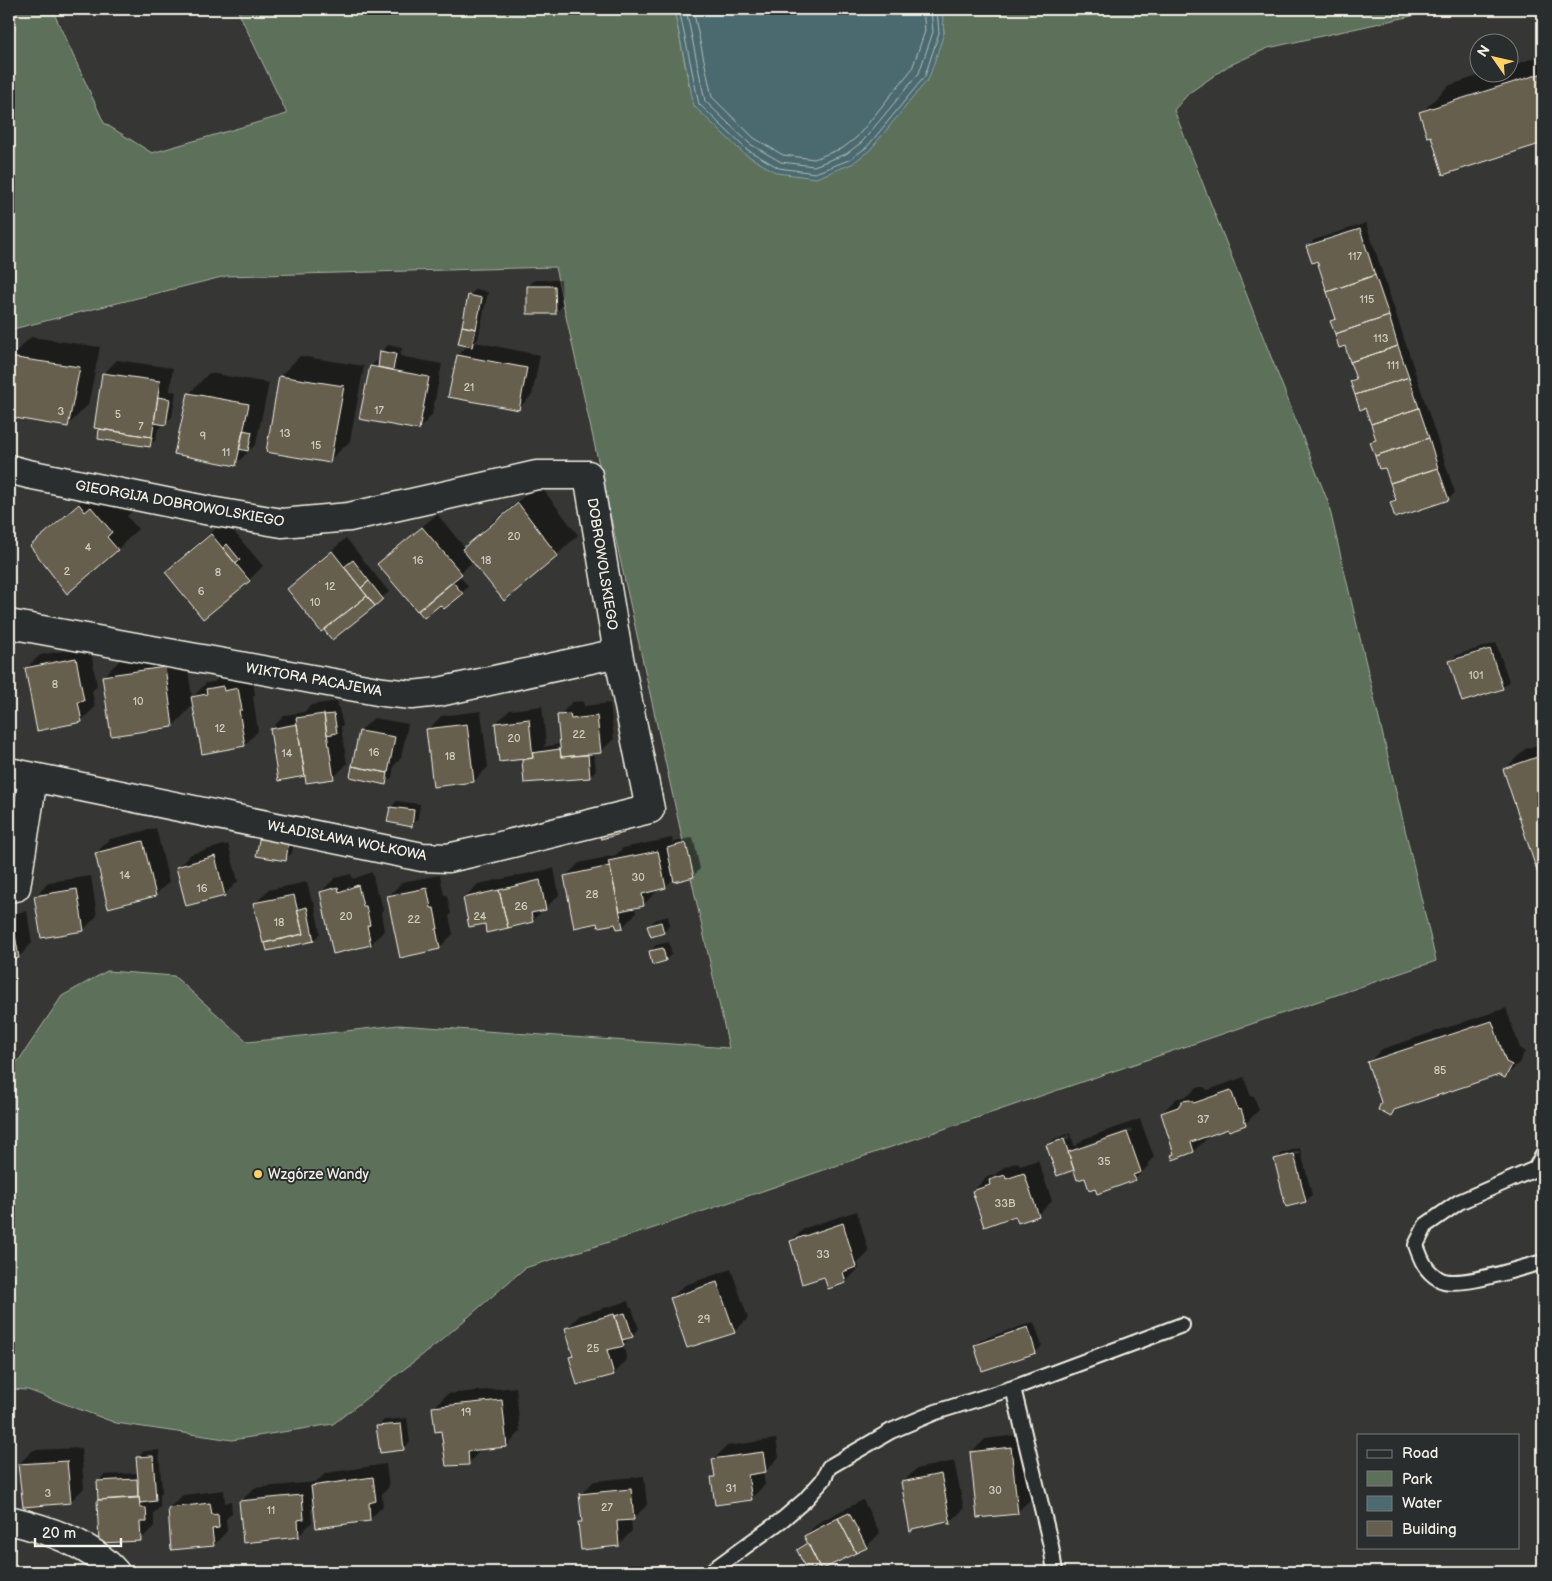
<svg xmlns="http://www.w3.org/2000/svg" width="1552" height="1581" font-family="'Balsamiq Sans',sans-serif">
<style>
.green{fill:#5c705a;stroke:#a8b0a1}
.water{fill:#4c6a70;stroke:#8fa0a0}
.shadow{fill:#0007;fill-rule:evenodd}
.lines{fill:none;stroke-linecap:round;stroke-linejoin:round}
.shore{stroke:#b1bbb8;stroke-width:1}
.building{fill:#665e4e;stroke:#f4f1e8}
.lane-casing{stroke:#f4f1e8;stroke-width:18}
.street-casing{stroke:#f4f1e8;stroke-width:31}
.lane{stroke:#2a2d2e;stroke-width:14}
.street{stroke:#2a2d2e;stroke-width:28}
.poi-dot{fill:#ffd166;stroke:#2a2d2e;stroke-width:2}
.labels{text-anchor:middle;stroke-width:4;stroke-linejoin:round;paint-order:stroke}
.number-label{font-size:11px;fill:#d0ccc2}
.street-label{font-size:14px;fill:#f4f1e8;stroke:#2a2d2e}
.poi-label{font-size:14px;fill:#f4f1e8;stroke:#2a2d2e;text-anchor:start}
</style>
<rect width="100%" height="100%" fill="#363734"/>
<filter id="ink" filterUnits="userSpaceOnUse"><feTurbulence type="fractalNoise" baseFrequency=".02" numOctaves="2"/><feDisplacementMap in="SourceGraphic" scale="10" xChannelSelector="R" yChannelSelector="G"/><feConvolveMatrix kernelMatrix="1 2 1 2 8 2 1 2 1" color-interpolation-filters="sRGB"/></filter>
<g filter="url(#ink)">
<path class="green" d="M9 9H52L104 123 152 153 287 114 237 9H674L689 85 944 33 942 9H1443L1268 48 1228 66 1189 93 1174 110 1328 502 1436 961 651 1229 525 1268 438 1343 333 1424 232 1440 116 1423 28 1390 9 1389V1068L19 1060 62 996 107 971 174 976 248 1042 399 1025 729 1048 555 267 226 276 9 330Z"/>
<path class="water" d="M674 9H942L944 33 929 78 870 150 852 164 816 178 777 173 743 153 694 106Z"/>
<path class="shadow" d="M1543 55V141L1444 173 1432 134 1421 113 1448 86 1489 72H1510V66Z
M1366 223 1455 493 1448 499 1391 502 1396 497 1386 466 1372 442 1376 438 1366 406 1351 381 1356 376 1346 345 1332 321 1337 316 1318 260 1308 247 1314 240Z
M535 280H561L562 306 555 313 528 286Z
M476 289 488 292 478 339 475 342 540 355 532 395 518 409 458 355 468 345 469 296Z
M31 337 100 347 88 405 67 426 9 416V366L10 357Z
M388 345 402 348 400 356 442 364 432 415 419 429 371 366 381 357 382 351Z
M300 356 364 366 350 441 329 461 280 376Z
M117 360 173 368 170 391 176 392 172 417 158 429 156 439 150 445 101 430 102 428 104 373Z
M209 373 269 383 256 444 235 465 189 394Z
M539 484 578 535 557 555 473 561 459 575 468 586 462 593 440 603H427L379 564 393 551 437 514 465 548 484 529Z
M100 485 112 488 132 511 127 516 138 529 118 549 67 592 32 547 52 526Z
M225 521 263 566 249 580 166 572 180 558Z
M346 538 389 592 332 638 329 626 289 589Z
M1496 643 1509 681 1502 688 1450 662 1457 655Z
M90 646 97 686 92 691 95 707 81 721 26 668 40 655Z
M185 647 192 698 206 683 214 682 221 676 252 675 255 695 253 697 258 731 245 745 194 704 173 726 104 676 124 656Z
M337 701 343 725 341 727 347 764 333 778 306 775 271 729 285 715 304 712 311 705Z
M583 701 584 706 610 703 614 739 600 752 594 753 596 770 589 777 523 760 525 758 496 723 510 710 542 706 546 743 543 747 561 744 559 716 572 702Z
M481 711 488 767 474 781 428 730 441 716Z
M374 718 408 724 401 758 394 766 392 777 386 783 360 731Z
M1543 743V885L1505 769 1525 749Z
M397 801 420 804 418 819 412 825 391 807Z
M156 828 169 882 155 895 96 853 110 839Z
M295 833 292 853 285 859 258 855Z
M693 837 700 869 693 876 675 877 665 887 657 889V891L643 905 635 907 636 913 623 927 616 922H598L565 877 579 863 616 855 623 848 672 838 673 844 675 842Z
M228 844 238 881 224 895 177 868 191 854Z
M554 868 559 895 532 921 486 922 464 898 478 884Z
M372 872 377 893H379L383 910 381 912 384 931 371 944 321 892 335 878 351 874 353 879Z
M440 875 444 895H447L451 914 449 916 453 934 439 948 389 896 402 882Z
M91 876 97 916 83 930 36 896 49 882Z
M307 882 312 902 314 901 320 933 314 940 268 950 267 943 269 940 255 904 268 890Z
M27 911 32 943 19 957 9 958V914Z
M668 916 670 925 664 932 652 935 649 926 655 920Z
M669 942 672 954 665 960 650 951 656 945Z
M1506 1008 1520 1048 1525 1051 1519 1063 1505 1077 1499 1074 1399 1107 1391 1115 1382 1102 1368 1063 1382 1049Z
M1244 1077 1251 1097 1254 1096 1259 1110 1245 1124 1229 1127 1206 1135 1207 1138 1194 1151 1173 1155 1175 1153 1162 1113 1176 1099 1189 1095 1197 1087H1204L1208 1090Z
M1140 1119 1154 1157 1148 1163 1149 1165 1135 1179 1098 1193 1096 1186 1086 1177 1047 1145 1054 1139 1070 1133 1075 1147 1083 1139ZM1132 1129 1133 1131 1084 1148V1145ZM1069 1135 1070 1138 1053 1144V1141Z
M1300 1148 1312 1195 1306 1201 1276 1160 1282 1153ZM1300 1151V1154L1282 1159V1156Z
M1038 1160 1052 1201 1038 1215 1016 1214 973 1191 987 1177 997 1174 1004 1167 1018 1162 1020 1166Z
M857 1211 869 1252 858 1263 859 1268 846 1282 825 1276 791 1241 805 1228Z
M731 1269 748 1318 734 1332 671 1298 685 1285Z
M628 1301 630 1308H632L639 1329 623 1345 627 1360 614 1374 570 1358 574 1354 566 1329 580 1315Z
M1034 1322 1042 1346 1036 1352 975 1345 982 1339Z
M516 1387 520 1432 507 1446 482 1448 468 1464 442 1430 434 1408 447 1394Z
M407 1418 410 1442 404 1448 378 1427 384 1420Z
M1024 1434 1031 1499 1017 1512 972 1452 985 1439Z
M776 1439 779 1457 766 1471H763L765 1485 751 1498 712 1478 716 1474 714 1459 727 1446Z
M81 1448 84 1488 70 1502 19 1464 33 1450Z
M159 1450 162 1493 160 1495V1507L154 1513V1526L140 1540 98 1482 104 1475 139 1473 137 1458 144 1451Z
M954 1461 964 1509 950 1522 902 1483 916 1469Z
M386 1464 389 1487 382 1494 383 1506 370 1519 314 1507 311 1510 312 1522 299 1536 240 1502 254 1488 315 1482V1483L326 1473Z
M644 1476 647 1505 634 1518 631 1519 632 1531 618 1545 579 1523 583 1519 580 1495 594 1481Z
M224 1490 225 1503 231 1501 232 1513 226 1519 227 1531 214 1545 169 1508 183 1495Z
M863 1500 880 1533 866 1547 819 1564 798 1550 804 1544V1547L813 1541 805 1536 819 1522Z"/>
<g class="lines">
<path class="shore" d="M679 9 699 104 746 149 779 168 815 173 849 160 867 147 925 76 939 33 937 9
M686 9 705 101 750 144 781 162 814 166 846 154 862 142 919 73 933 32 931 9
M693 9 712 97 754 138 783 155 814 159 843 148 857 137 912 69 925 31 923 9"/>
</g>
<path class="building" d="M1543 73V143L1443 175 1431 136 1427 137 1419 112Z
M1360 229 1375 275 1327 292 1317 261 1312 263 1306 246Z
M1375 275 1389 316 1335 334 1330 321 1336 319 1327 292Z
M527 286H555L556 314H527Z
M468 295 482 298 476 329 462 326Z
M1389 316 1398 346 1350 362 1345 346 1339 348 1335 334Z
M462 326 476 329 472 347 458 344Z
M1398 346 1409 377 1355 395 1350 381 1356 379 1350 362Z
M380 351 396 354 393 370 378 367Z
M457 355 527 368 519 410 448 397Z
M9 357 80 367 68 427 9 417Z
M370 366 429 377 419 430 359 419Z
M102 373 160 381 152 437 94 428Z
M279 376 344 386 330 463 266 452Z
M1409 377 1419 408 1371 424 1365 408 1360 410 1355 395Z
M188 393 249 404 236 466 174 454Z
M158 397 170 399 166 425 154 423Z
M1419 408 1429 438 1375 456 1370 442 1376 440 1371 424Z
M99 429 152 437 150 447 98 439Z
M243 430 252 432 248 451 239 449Z
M1429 438 1438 468 1390 483 1385 468 1379 469 1375 456Z
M1438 468 1449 500 1395 518 1390 502 1396 500 1390 483Z
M518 503 558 556 504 601 462 549Z
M79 504 85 512 91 507 112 532 107 537 118 550 67 594 30 546Z
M422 527 462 574 417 611 377 564Z
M211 534 250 581 203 619 165 572Z
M227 544 240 560 236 564 223 548Z
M332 551 367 596 321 632 287 589Z
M353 560 369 581 361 588 344 567Z
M369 581 383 599 375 606 361 588Z
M453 582 463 594 444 609 440 605 424 618 418 611Z
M367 596 375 606 332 640 324 630Z
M1490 649 1503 689 1462 702 1449 661Z
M76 658 84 701 78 702 82 722 37 731 25 668Z
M165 667 173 727 111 736 102 676Z
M223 686 224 691 238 688 242 710H239L245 746 202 754 191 697 207 694 206 689Z
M324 714 334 779 306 783 296 718Z
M334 714 337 733 327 735 324 715Z
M570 714 571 719 597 716 601 753 561 757 557 715Z
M529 719 533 758 499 762 495 723Z
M297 724 305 776 278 781 270 729Z
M467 724 474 782 433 787 426 729Z
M359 731 395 737 388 773 352 766Z
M560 749 561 757 588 755 590 778 524 783 522 760 533 758 532 753Z
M1543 755V889L1503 769Z
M352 766 388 773 386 785 350 777Z
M390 807 414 810 412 827 387 822Z
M622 826 624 833 601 839 599 831Z
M260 835 289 839 286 861 256 856Z
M143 841 156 896 108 908 95 853Z
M686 843 694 877 674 882 667 848Z
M658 851 666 888 642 894 644 906 620 911 608 861Z
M215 856 225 896 186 906 176 867Z
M610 866 623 928 617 929 615 924 598 927 597 923 574 928 564 876Z
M540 880 546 910 531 913 533 922 508 928 499 890Z
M358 885 363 906H366L370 925 367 926 371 945 333 954 320 892 338 887 339 892Z
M427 888 431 908H434L438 929H436L440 949 400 958 387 896Z
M77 889 84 931 41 938 34 896Z
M499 890 508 928 486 933 485 924 469 927 463 898Z
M294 895 303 934 263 943 253 903Z
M307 907 314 941 267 951 265 943 303 934 297 910Z
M661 922 664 933 651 937 647 926Z
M13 923 19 958 9 960V924Z
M663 948 666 961 652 965 649 951Z
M1492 1021 1506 1062 1512 1065 1505 1078 1499 1075 1394 1110 1391 1117 1378 1110 1381 1102 1367 1062Z
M1231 1090 1238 1110 1241 1109 1246 1125 1229 1131 1228 1129 1191 1142 1194 1152 1173 1160 1171 1155 1174 1154 1161 1113 1178 1107 1182 1101 1190 1100 1194 1103Z
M1127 1132 1141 1172 1133 1175 1136 1180 1097 1194 1095 1188 1089 1190 1085 1178 1077 1180 1068 1152Z
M1064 1139 1074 1170 1057 1176 1046 1145Z
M1294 1154 1306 1202 1286 1207 1274 1159Z
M1024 1173 1039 1216 1018 1223 1015 1216 984 1227 972 1191 990 1185 989 1180 1005 1175 1006 1179Z
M843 1223 856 1267 843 1272 846 1283 828 1289 824 1277 802 1284 790 1241Z
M717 1282 735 1333 687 1348 670 1298Z
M1543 1308V1330L1537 1310Z
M625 1313 633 1337 622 1340 615 1316Z
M614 1314 624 1346 607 1350 614 1375 577 1385 569 1357 573 1356 565 1328Z
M1028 1327 1036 1353 982 1371 974 1345Z
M502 1400 507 1447 468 1451 469 1465 446 1466 441 1431 435 1432 432 1407Z
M401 1424 404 1450 380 1453 376 1426Z
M1011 1447 1018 1514 977 1518 970 1452Z
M763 1452 766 1472 748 1475 752 1500 715 1505 711 1477H715L712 1459Z
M153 1456 156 1501 140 1503 139 1497 138 1498V1479L136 1457Z
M67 1461 71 1503 23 1507 18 1464Z
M941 1474 951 1524H948L947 1521 912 1529V1531L910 1532 901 1482Z
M373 1477 376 1501 369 1503 370 1521 316 1528 311 1486Z
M137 1479 138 1498 98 1500 97 1481Z
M631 1489 634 1520 617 1521 619 1546 581 1550 578 1522H582L579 1494Z
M302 1495 304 1519 298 1520 299 1537 243 1543 239 1501Z
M139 1497 140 1508H146L147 1522H140L141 1541 99 1543 97 1500Z
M210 1503 212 1515 218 1514 219 1528 212 1529 214 1546 171 1550 168 1508Z
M849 1513 867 1548 856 1553 838 1518Z
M838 1518 856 1553 821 1570 804 1536Z
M808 1543 819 1566 807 1572 797 1550Z"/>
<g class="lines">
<g class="lane-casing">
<path id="lane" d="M1543 1155 1535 1169 1459 1202 1426 1225 1416 1245C1421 1259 1425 1271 1439 1279 1457 1290 1522 1267 1543 1262
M1013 1388 1051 1546 1055 1572
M710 1572 783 1519 805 1500 823 1480 829 1467 891 1431 936 1412 1013 1388 1182 1325"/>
</g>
<g class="street-casing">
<path id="street" d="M9 469 28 474 210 511 282 523 349 517 537 475H588L618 653 650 809 484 850 448 858 422 857 9 772
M9 624 383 692 412 695 439 692 618 653
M9 888 16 887 33 778
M9 1520C46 1529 89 1543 115 1572"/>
</g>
<use href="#lane" class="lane"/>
<use href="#street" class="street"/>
</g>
</g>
<circle class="poi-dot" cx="258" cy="1174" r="5"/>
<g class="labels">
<g class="number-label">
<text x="1355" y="260">117</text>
<text x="1367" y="303">115</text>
<text x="1381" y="342">113</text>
<text x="1393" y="369">111</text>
<text x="469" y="391">21</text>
<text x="379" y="414">17</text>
<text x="61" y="415">3</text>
<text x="118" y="418">5</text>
<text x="141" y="430">7</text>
<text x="285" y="437">13</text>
<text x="203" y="440">9</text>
<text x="316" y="449">15</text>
<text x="226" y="456">11</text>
<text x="514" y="540">20</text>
<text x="88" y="551">4</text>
<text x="418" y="564">16</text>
<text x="486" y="564">18</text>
<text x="67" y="575">2</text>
<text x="218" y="576">8</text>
<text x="330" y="590">12</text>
<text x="201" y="595">6</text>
<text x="315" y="606">10</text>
<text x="1476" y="679">101</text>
<text x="55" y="688">8</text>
<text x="138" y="705">10</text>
<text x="220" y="732">12</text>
<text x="579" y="738">22</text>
<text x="514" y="742">20</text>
<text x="374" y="756">16</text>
<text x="287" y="757">14</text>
<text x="450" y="760">18</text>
<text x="125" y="879">14</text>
<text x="638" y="881">30</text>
<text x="202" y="892">16</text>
<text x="592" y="898">28</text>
<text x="521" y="910">26</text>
<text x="346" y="920">20</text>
<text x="480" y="920">24</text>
<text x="414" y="923">22</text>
<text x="279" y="926">18</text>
<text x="1440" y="1074">85</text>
<text x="1203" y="1123">37</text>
<text x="1104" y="1165">35</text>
<text x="1005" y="1207">33B</text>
<text x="823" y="1258">33</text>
<text x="704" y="1323">29</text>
<text x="593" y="1352">25</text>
<text x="466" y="1416">19</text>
<text x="731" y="1492">31</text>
<text x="995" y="1494">30</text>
<text x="48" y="1497">3</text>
<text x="607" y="1511">27</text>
<text x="271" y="1514">11</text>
</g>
<g class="street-label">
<text transform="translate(180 503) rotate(10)" y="5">GIEORGIJA DOBROWOLSKIEGO</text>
<text transform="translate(603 564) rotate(81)" y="5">DOBROWOLSKIEGO</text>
<text transform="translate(314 679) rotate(10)" y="5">WIKTORA PACAJEWA</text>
<text transform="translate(347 840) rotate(11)" y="5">WŁADISŁAWA WOŁKOWA</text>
</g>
<g class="poi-label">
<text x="268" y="1179">Wzgórze Wandy</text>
</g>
</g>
<rect width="1552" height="1581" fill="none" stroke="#2a2d2e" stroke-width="30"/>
<rect x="15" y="15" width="1522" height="1551" fill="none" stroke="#f4f1e8" stroke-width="2" filter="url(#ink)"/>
<rect x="1357" y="1434" width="162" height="115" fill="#2a2d2e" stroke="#7b7b78"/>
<rect x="1367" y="1450" width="25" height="8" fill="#2a2d2e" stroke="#7b7b78"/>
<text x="1402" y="1458" font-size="15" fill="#f4f1e8">Road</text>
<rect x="1367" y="1471" width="25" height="15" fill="#5c705a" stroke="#7b7b78"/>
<text x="1402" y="1484" font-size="15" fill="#f4f1e8">Park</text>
<rect x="1367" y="1496" width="25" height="15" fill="#4c6a70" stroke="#7b7b78"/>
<text x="1402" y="1508" font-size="15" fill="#f4f1e8">Water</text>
<rect x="1367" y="1521" width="25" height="15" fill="#665e4e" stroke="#7b7b78"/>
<text x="1402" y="1534" font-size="15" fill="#f4f1e8">Building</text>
<g transform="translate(1494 58) rotate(304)"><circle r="24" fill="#2a2d2e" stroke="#7b7b78"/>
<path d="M0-4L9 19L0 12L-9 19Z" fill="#ffd166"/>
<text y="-8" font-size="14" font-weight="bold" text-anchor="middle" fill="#f4f1e8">N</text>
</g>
<path d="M35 1538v8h86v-8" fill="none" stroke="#f4f1e8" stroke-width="2.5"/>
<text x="42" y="1538" font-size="15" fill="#f4f1e8" stroke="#2a2d2e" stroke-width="4" paint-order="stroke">20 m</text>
</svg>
